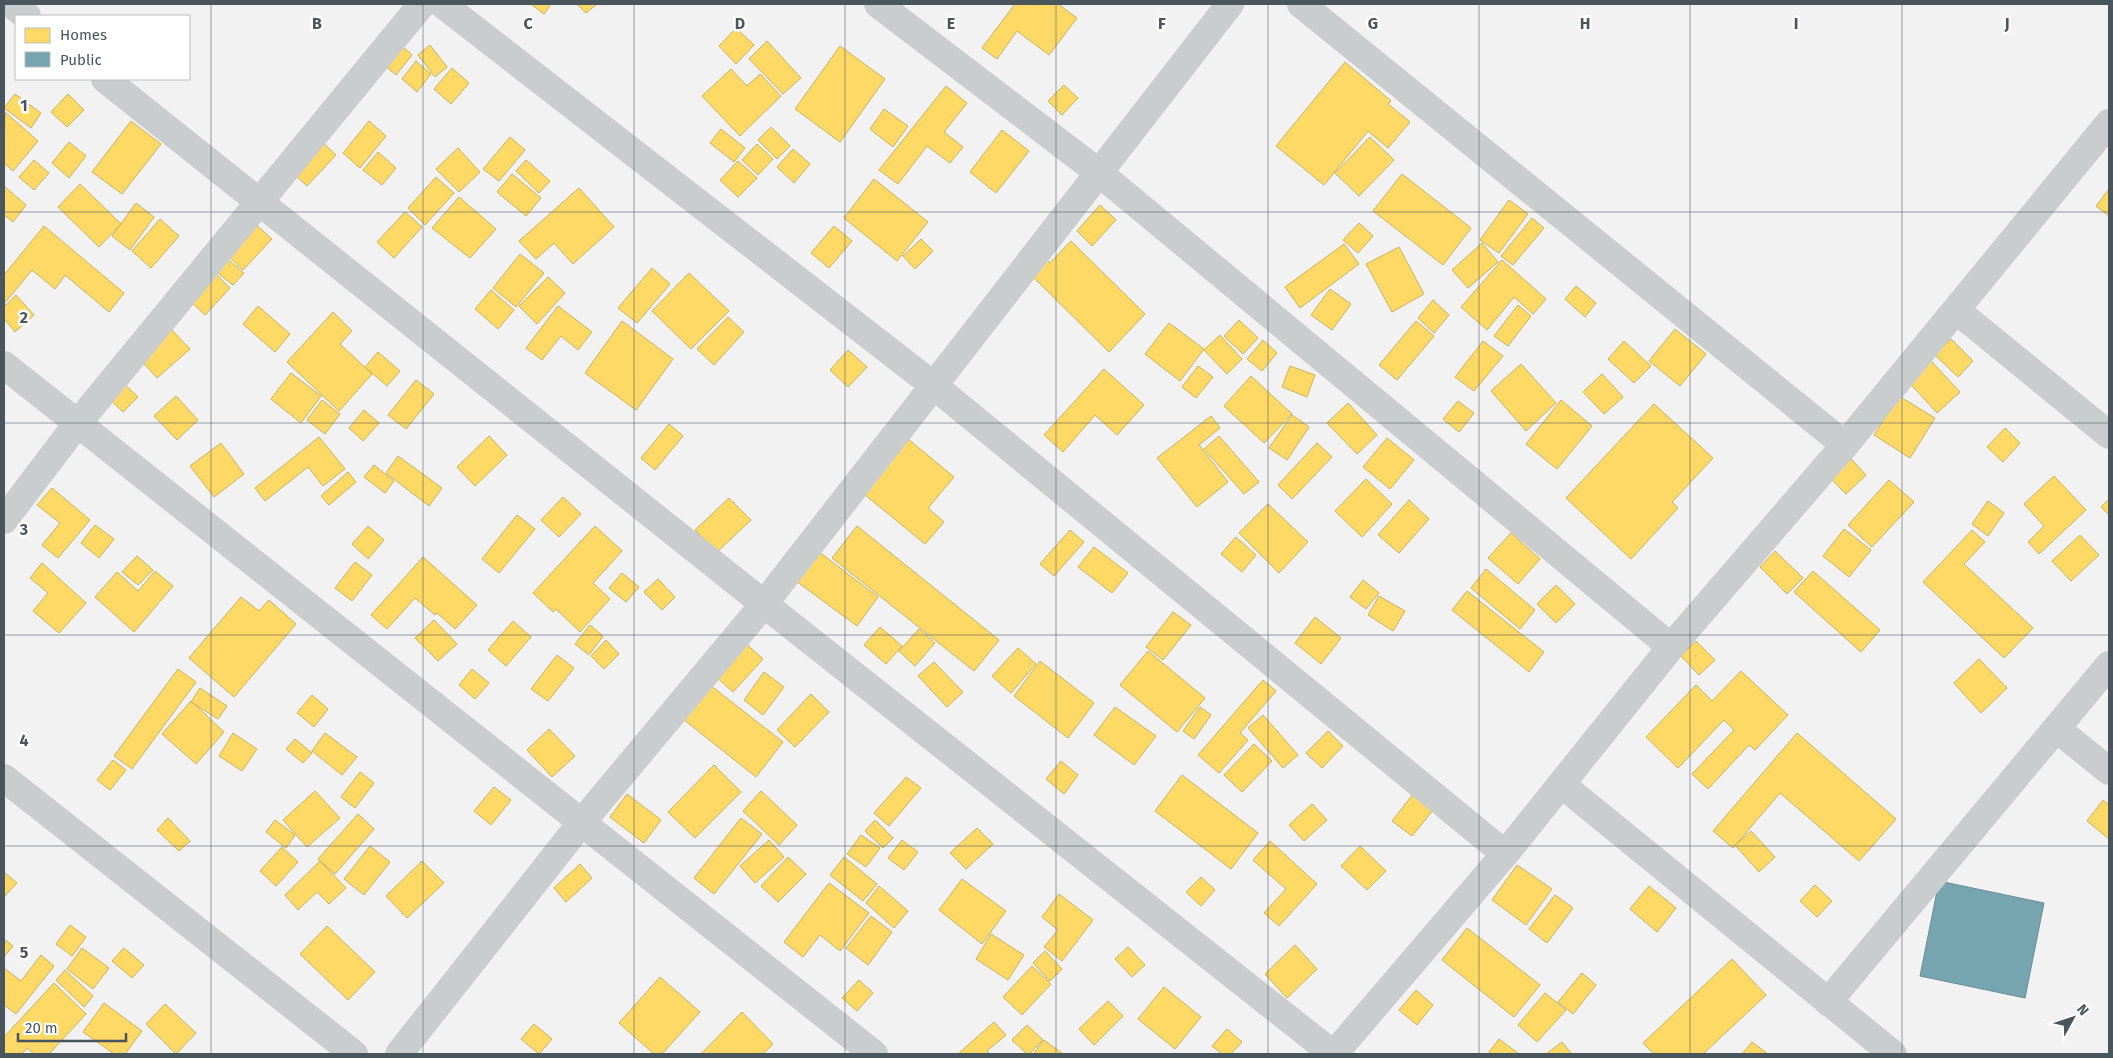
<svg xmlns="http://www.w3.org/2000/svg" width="2113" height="1058" font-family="'Fira Sans',sans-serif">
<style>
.homes{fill:#ffd966;stroke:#c9b263}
.public{fill:#76a5af;stroke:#698d96}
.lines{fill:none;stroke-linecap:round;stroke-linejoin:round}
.minor{stroke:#cacdcd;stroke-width:28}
.grid{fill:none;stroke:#4a565d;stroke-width:1;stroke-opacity:0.55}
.grid-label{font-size:16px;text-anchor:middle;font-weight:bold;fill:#4a565d;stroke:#fff;stroke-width:5;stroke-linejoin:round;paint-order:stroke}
</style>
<rect width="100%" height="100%" fill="#f2f2f2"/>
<path class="homes" d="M531 4H551L544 14Z
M577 4H597L586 13Z
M1015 4H1058L1077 18 1049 55 1017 31 997 59 982 48Z
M736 28 754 45 736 64 719 46Z
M394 39 412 55 396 75 377 59Z
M767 41 801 78 783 94 749 59Z
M430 45 447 67 435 77 418 55Z
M840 46 885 79 840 142 795 109Z
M416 61 431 74 417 92 402 79Z
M1345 62 1391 101 1388 104 1410 122 1388 148 1368 131 1324 185 1276 146Z
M452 68 469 83 451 104 434 89Z
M731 69 747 86 760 74 781 96 740 136 702 96Z
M1064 85 1078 98 1062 115 1048 101Z
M946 86 967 103 944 132 963 147 950 163 927 146 898 184 879 170Z
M15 94 41 113 31 128 4 108Z
M68 94 84 110 67 127 51 112Z
M884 109 908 126 893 147 870 129Z
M5 112 38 141 13 171 4 163Z
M131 121 161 144 122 194 92 172Z
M369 121 386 136 360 168 343 153Z
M771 127 790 146 777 159 758 140Z
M721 129 745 148 734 162 710 143Z
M1002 130 1029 151 996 193 970 172Z
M510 137 525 150 499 181 483 169Z
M1370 137 1394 160 1359 196 1335 173Z
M318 138 336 155 307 186 289 169Z
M69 142 86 156 69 178 52 163Z
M757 144 773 159 758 175 742 160Z
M458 148 480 172 459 192 436 169Z
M793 149 810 164 794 183 777 167Z
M378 152 396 168 382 185 363 170Z
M34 160 49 173 34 190 19 177Z
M526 160 550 181 539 193 516 171Z
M738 161 757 178 738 197 720 180Z
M512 174 541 198 526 216 497 192Z
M1402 174 1471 228 1443 265 1373 211Z
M436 177 454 193 425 225 408 208Z
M874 179 928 222 897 261 844 218Z
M80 184 121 224 99 247 58 207Z
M4 186 26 205 13 222 4 215Z
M579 188 614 227 573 264 554 243 536 259 519 241Z
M2109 189V216L2096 206Z
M459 197 496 229 470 258 432 228Z
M1509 200 1528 214 1499 253 1480 240Z
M136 203 154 217 130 250 112 236Z
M1100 205 1116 220 1092 246 1077 231Z
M405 212 422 227 394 258 377 242Z
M1532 218 1544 228 1513 265 1501 256Z
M160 219 179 236 151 268 132 251Z
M254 223 272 239 243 270 225 253Z
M1359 223 1373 236 1358 253 1343 240Z
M44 226 124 293 109 312 65 275 55 289 32 270 4 304V275Z
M834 226 852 241 829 268 811 253Z
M921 239 933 251 915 269 903 256Z
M1071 241 1145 314 1109 352 1029 273 1044 257 1050 263Z
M1482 243 1498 262 1468 288 1452 270Z
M1344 244 1359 264 1300 308 1285 287Z
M1399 247 1424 294 1392 312 1366 264Z
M520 254 544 273 516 307 493 288Z
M225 257 244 273 233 285 214 270Z
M1502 260 1546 299 1533 314 1514 297 1487 330 1461 307Z
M652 268 670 284 637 323 618 308Z
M215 273 230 288 205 315 189 300Z
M689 273 729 311 691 349 652 311Z
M548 277 565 293 537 324 519 306Z
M1576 286 1596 303 1585 317 1565 299Z
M1330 289 1351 304 1332 330 1311 315Z
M491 290 514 310 498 329 475 309Z
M16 295 34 315 15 332 4 319V307Z
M1433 300 1449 315 1434 333 1418 318Z
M1518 305 1531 316 1508 346 1494 336Z
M258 306 290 334 275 352 243 324Z
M558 306 592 332 578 350 561 336 542 360 526 348Z
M333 312 352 331 340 344 372 374 339 411 287 362Z
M728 317 744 332 714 365 697 349Z
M1239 320 1258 338 1243 354 1224 336Z
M622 321 673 359 636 410 585 373Z
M1416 321 1434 336 1397 380 1379 365Z
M1169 323 1204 349 1180 381 1145 354Z
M167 325 190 349 157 378 135 354Z
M1675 329 1706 354 1680 386 1649 361Z
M1220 335 1242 359 1227 374 1204 350Z
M1951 339 1973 361 1958 377 1935 355Z
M1263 340 1277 353 1262 371 1247 359Z
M1483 341 1503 356 1474 391 1455 377Z
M1624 341 1651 366 1634 383 1608 359Z
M848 350 867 367 848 387 830 370Z
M378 352 400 371 387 386 365 367Z
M1930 360 1960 392 1937 413 1907 380Z
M1521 364 1556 403 1526 431 1491 391Z
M1198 366 1213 377 1196 398 1182 387Z
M1290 366 1315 375 1307 397 1282 387Z
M1104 369 1144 405 1117 435 1095 415 1063 452 1044 435Z
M291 373 321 396 301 423 271 399Z
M1602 374 1623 397 1604 414 1583 392Z
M1251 376 1292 414 1264 443 1224 406Z
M119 379 138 397 123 412 104 394Z
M416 380 434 394 406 429 388 415Z
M176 396 198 420 177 440 154 416Z
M1899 396 1935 418 1910 458 1874 435Z
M322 400 340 414 325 434 307 420Z
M1561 400 1592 426 1557 469 1526 444Z
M1458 401 1474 413 1459 432 1443 419Z
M1348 403 1377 435 1357 454 1327 423Z
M1654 404 1713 458 1672 502 1678 508 1631 559 1566 498Z
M364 410 379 423 363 441 349 428Z
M1292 415 1309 427 1287 460 1269 448Z
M1211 416 1220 428 1199 445 1228 482 1197 507 1157 458Z
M669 424 683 436 655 470 641 458Z
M2005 428 2020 443 2003 462 1987 447Z
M489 436 507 455 475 486 457 467Z
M1219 436 1259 482 1244 494 1204 449Z
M319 437 345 469 323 486 308 467 265 501 255 488Z
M1387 438 1414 460 1390 489 1363 467Z
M908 439 954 477 928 508 944 522 925 544 864 494Z
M221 443 244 474 214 497 190 466Z
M1317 443 1332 457 1292 499 1278 485Z
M398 456 442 488 429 506 386 473Z
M1851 459 1866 475 1846 494 1831 479Z
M374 465 394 481 385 493 364 477Z
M348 472 356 482 329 505 321 496Z
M2054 476 2086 510 2039 554 2028 542 2044 526 2024 504Z
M1366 479 1392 504 1362 537 1335 511Z
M1889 480 1914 502 1872 547 1848 525Z
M52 488 90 520 58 558 42 545 60 523 37 505Z
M563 497 581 514 559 537 541 520Z
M729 498 751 520 717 552 695 530Z
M2109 499V515L2101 507Z
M1409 500 1429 519 1399 553 1378 535Z
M1988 501 2004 513 1988 536 1972 524Z
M1268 504 1308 542 1279 573 1239 533Z
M517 515 535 529 499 573 482 559Z
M95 525 114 539 99 558 81 543Z
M368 526 384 540 368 559 352 544Z
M595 526 622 551 593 583 610 599 580 632 556 609 553 612 533 593Z
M857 526 999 640 974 671 832 558Z
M1844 529 1871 550 1849 577 1823 556Z
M1070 530 1084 542 1054 576 1040 564Z
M1972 530 1985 542 1964 564 2033 628 2004 658 1923 582Z
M1511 533 1540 559 1518 584 1488 558Z
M2080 535 2099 555 2071 581 2052 561Z
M1236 537 1256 555 1242 572 1221 554Z
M1094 547 1128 573 1112 593 1078 567Z
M814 548 878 597 857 626 792 578Z
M1775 551 1803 578 1787 594 1760 567Z
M137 556 153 570 138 585 122 572Z
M423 557 477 605 455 629 437 613 435 615 415 598 387 629 371 615Z
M355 562 372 575 352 601 335 588Z
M42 563 86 603 59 633 33 611 48 593 30 578Z
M1486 569 1535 610 1520 629 1471 588Z
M155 571 173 586 134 632 95 597 117 572 138 591Z
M1813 571 1880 630 1861 652 1794 592Z
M622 573 639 587 626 602 609 588Z
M658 579 675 597 662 610 644 592Z
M1363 580 1379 593 1366 609 1350 597Z
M1556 585 1575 604 1556 623 1537 604Z
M1467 591 1544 652 1529 672 1452 610Z
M1379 596 1405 611 1393 631 1368 615Z
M241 597 259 611 269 600 296 624 234 697 189 658Z
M1173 612 1191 625 1163 660 1146 647Z
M1315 617 1341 638 1321 664 1295 643Z
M434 620 457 644 438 661 415 638Z
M513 621 531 637 506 666 488 650Z
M590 625 603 636 589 655 575 644Z
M880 627 902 646 886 664 864 645Z
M919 629 935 643 915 666 899 651Z
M606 640 619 654 604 669 591 656Z
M742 640 763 659 733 692 713 674Z
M1696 641 1715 660 1699 675 1681 656Z
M1018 648 1036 664 1011 693 992 676Z
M1148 651 1205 698 1177 732 1120 685Z
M557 655 574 668 548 701 531 689Z
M1979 659 2007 688 1981 713 1954 683Z
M1040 661 1094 703 1068 738 1014 696Z
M934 662 963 692 947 707 918 676Z
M178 669 196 682 132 769 114 756Z
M472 669 489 683 475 699 459 685Z
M1741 671 1788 715 1755 750 1749 745 1708 789 1692 774 1734 730 1724 720 1678 768 1646 737 1696 685 1712 701Z
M764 672 784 687 763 715 744 700Z
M1263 680 1276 691 1240 733 1248 740 1219 773 1198 755Z
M710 685 783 742 756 777 683 719Z
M200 688 227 706 218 719 191 702Z
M811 694 829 712 795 747 777 730Z
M312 695 328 709 314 727 297 713Z
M191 701 224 732 196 764 162 734Z
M1115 707 1156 736 1134 765 1094 735Z
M1200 707 1211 715 1194 739 1183 731Z
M1263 715 1298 755 1283 768 1248 728Z
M549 729 575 756 552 777 527 750Z
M1328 731 1343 746 1322 768 1306 753Z
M233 733 257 749 242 771 219 756Z
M325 733 357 757 342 775 312 751Z
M1797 733 1896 819 1859 861 1780 793 1733 848 1713 831Z
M295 739 312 753 303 763 286 749Z
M1254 744 1272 761 1242 792 1224 775Z
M113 760 126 770 110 790 97 780Z
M1061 761 1078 775 1064 794 1046 779Z
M714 765 741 792 695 838 668 812Z
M360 772 374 783 355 808 341 797Z
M1182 775 1258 833 1231 869 1155 811Z
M906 777 921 788 889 826 874 813Z
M494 787 511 800 491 825 474 811Z
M315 791 340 818 307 847 283 820Z
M761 791 797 825 779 845 743 811Z
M1414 793 1434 809 1412 836 1392 821Z
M627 794 661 820 644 843 610 817Z
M2103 800 2109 805V839L2087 821Z
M1312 804 1327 820 1304 841 1289 825Z
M358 814 374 829 335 874 318 859Z
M168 818 190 841 179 851 157 830Z
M741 818 762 834 714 894 694 878Z
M275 820 295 835 286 848 266 832Z
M875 820 893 838 883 848 865 831Z
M977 828 993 844 966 869 950 853Z
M1751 831 1775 857 1759 872 1735 845Z
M861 835 880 848 866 867 847 854Z
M769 840 784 857 755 883 740 866Z
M902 840 918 852 904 870 888 858Z
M1270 841 1317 884 1279 926 1264 913 1286 889 1253 860Z
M370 846 390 862 364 895 344 879Z
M1360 846 1386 871 1367 890 1341 866Z
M282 847 298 862 276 886 260 871Z
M788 857 806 874 778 902 761 886Z
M844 857 877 884 863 901 830 875Z
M320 861 346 888 329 904 317 892 298 910 285 895Z
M422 861 444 883 407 918 386 896Z
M580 864 592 878 566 902 554 888Z
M1517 865 1552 889 1526 925 1492 900Z
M4 872 17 883 4 897Z
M1201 877 1215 890 1201 906 1186 892Z
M962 879 1006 911 982 944 939 910Z
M829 883 869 913 840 951 820 935 803 957 784 942Z
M1815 885 1832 901 1817 917 1800 901Z
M879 886 908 911 894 928 866 903Z
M1649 886 1676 908 1657 932 1630 909Z
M1059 894 1093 920 1062 961 1044 947 1058 930 1042 917Z
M1555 895 1573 908 1547 943 1529 929Z
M871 916 892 932 868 965 846 948Z
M70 925 86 937 72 956 56 944Z
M327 926 375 972 348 1000 300 954Z
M1467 928 1540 985 1514 1017 1442 960Z
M991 934 1024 955 1008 980 976 959Z
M4 939 13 946 4 957Z
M1295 945 1317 969 1287 998 1265 974Z
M1128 947 1145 965 1132 977 1115 959Z
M82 948 109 968 93 989 67 969Z
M124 948 144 965 132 978 112 961Z
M1045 951 1062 969 1050 981 1033 963Z
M41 955 54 966 16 1014 4 1005V968L21 981Z
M1732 959 1766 995 1703 1054H1654L1643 1043Z
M1032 966 1051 984 1022 1015 1003 997Z
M65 970 93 996 84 1007 56 980Z
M1582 973 1596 985 1573 1014 1558 1002Z
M660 977 700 1012 662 1054H654L619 1023Z
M859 980 873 993 857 1011 842 998Z
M54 983 86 1014 49 1054H34L27 1048 22 1054H4V1037Z
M1164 987 1201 1017 1175 1049 1138 1019Z
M1416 990 1433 1005 1417 1025 1399 1010Z
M1545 993 1566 1010 1537 1042 1518 1025Z
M1108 1001 1123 1016 1094 1045 1079 1029Z
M104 1003 142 1031 125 1054H114L83 1032Z
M165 1004 196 1033 176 1054 146 1024Z
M742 1012 773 1044 763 1054H701Z
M994 1022 1006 1035 987 1051 990 1054H958Z
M534 1024 552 1039 539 1054 521 1039Z
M1027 1025 1043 1040 1029 1054H1027L1012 1040Z
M1227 1029 1242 1042 1231 1054H1222L1212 1046Z
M1499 1039 1519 1054H1492L1489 1052Z
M1044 1040 1063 1054H1033Z
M1562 1042 1572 1054H1546Z
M1752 1042 1768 1054H1742Z"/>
<path class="public" d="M1939 881 2044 903 2025 998 1920 976Z"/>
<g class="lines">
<path class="minor" d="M11 4 27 16
M442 4 933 385 1505 854
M878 4 1098 172 1671 647
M1301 4 1845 445
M105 79 764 604 1333 1054
M1956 310 2109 435
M4 365 874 1054
M4 520 77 424 422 4
M2057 729 2109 771
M4 778 354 1054
M1561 784 1893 1054
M1828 1002 2109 665
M399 1054 582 822 764 604 1230 4
M1334 1054 1505 854 1671 647 1845 445 2109 123"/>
</g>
<path class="grid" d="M211 4V1054M423 4V1054M634 4V1054M845 4V1054M1056 4V1054M1268 4V1054M1479 4V1054M1690 4V1054M1902 4V1054M4 212H2109M4 423H2109M4 635H2109M4 846H2109"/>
<g class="grid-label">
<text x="317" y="29">B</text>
<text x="528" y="29">C</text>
<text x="740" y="29">D</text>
<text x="951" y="29">E</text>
<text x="1162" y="29">F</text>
<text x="1373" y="29">G</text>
<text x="1585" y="29">H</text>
<text x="1796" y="29">I</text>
<text x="2007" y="29">J</text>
<text x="24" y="111">1</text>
<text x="24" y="323">2</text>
<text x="24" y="535">3</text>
<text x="24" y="746">4</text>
<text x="24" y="958">5</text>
</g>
<rect width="2113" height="1058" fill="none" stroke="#4a565d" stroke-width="10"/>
<rect x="15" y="15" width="175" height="65" fill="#ffffff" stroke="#b7bbbe"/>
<rect x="25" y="28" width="25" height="15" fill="#ffd966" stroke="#b7bbbe"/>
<text x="60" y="40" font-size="15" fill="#4a565d">Homes</text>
<rect x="25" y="52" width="25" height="15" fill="#76a5af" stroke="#b7bbbe"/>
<text x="60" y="65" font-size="15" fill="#4a565d">Public</text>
<g transform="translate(2073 1018) rotate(50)" stroke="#ffffff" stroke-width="4" paint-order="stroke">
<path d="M0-4L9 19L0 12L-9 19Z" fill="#4a565d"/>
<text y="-8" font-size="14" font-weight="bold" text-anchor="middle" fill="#4a565d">N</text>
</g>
<path d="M18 1033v8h108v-8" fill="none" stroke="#4a565d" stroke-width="2.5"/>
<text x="25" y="1033" font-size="15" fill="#4a565d" stroke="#ffffff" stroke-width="4" paint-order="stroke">20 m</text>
</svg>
